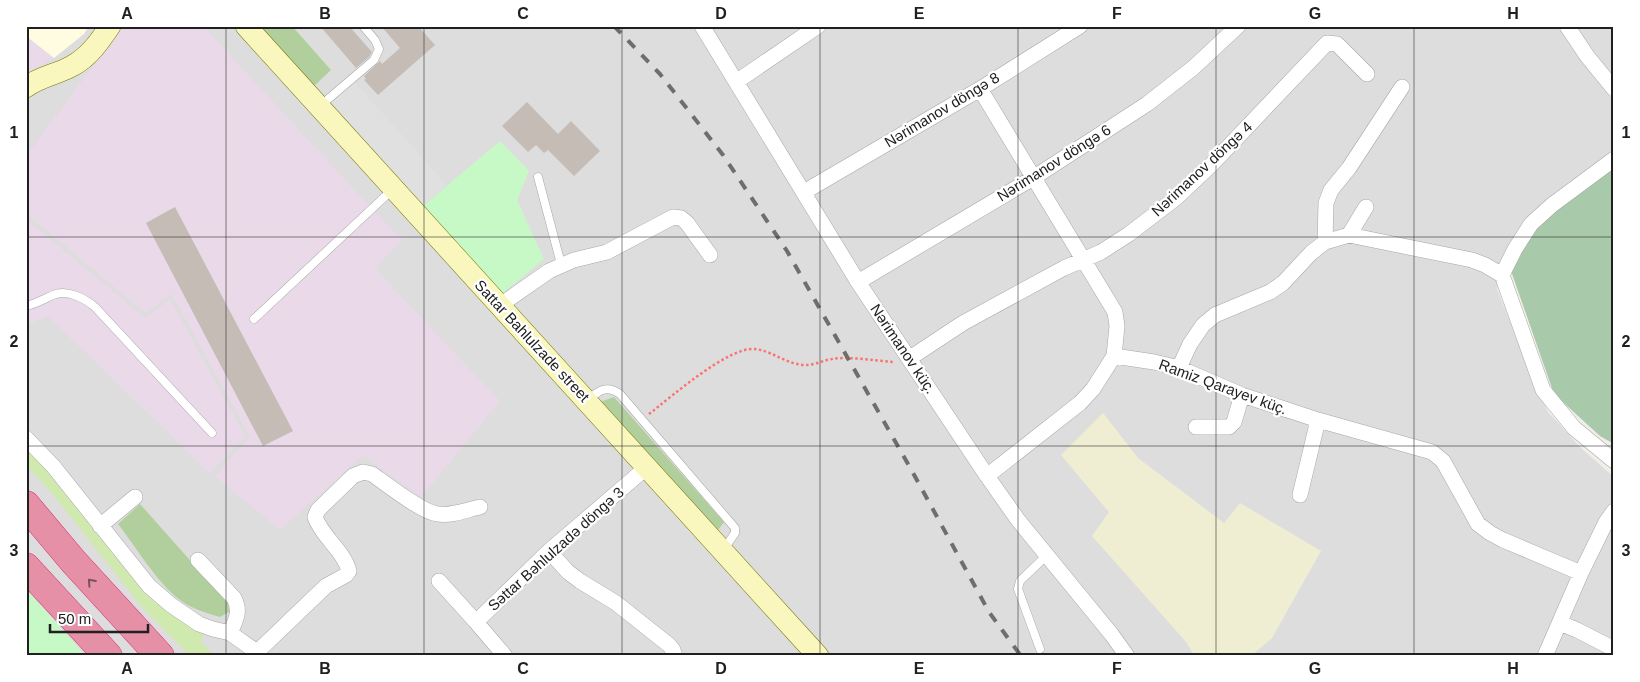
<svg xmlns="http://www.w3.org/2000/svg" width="1640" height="682" font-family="Helvetica,sans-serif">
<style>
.residential{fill:#dedddd}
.industrial{fill:#ead9e8}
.education{fill:#fffce2}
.farmland{fill:#efeed3}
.grass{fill:#d0e9ae}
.forest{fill:#b0cf9c}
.cemetery{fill:#a8c9aa}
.park{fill:#c6f9c6}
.parking{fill:#e0e0e0}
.building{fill:#c5bcb6}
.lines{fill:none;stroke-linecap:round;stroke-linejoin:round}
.lane-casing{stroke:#a7a7a7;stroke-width:9}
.street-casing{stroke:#a7a7a7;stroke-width:16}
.secondary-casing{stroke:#767806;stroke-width:22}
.highway-casing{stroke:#d92975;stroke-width:29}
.path{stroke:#f87371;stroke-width:2.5;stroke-dasharray:2.5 2.5;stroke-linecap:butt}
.lane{stroke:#fff;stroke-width:8}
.street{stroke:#fff;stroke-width:15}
.secondary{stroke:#f9f7bd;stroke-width:21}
.highway{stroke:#e690a8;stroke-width:28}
.rail{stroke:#6e6e6e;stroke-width:4;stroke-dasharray:10 10;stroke-linecap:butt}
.oneway{stroke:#79525d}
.grid{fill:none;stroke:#202020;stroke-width:1;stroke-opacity:0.55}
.labels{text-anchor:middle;stroke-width:4.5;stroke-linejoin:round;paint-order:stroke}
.street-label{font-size:15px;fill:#202020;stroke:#fff}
.neatline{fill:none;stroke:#202020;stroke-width:2}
.grid-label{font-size:16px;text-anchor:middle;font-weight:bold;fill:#202020}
</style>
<rect width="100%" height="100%" fill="#f1ede7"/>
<path class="residential" d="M26 26H1614V149L1542 206 1519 229 1500 262 1497 289 1535 385 1548 412 1582 449 1614 477V656H26Z"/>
<path class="industrial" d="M123 26H203L372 209 402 239 375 269 500 401 421 497 363 455 280 530 215 476 250 437 172 294 145 313 26 213V156Z
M26 36 54 58 26 74Z
M26 219 145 318 170 299 245 436 210 473 48 316 31 323 26 320Z"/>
<path class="education" d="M26 26H89L84 34 54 58 26 36Z"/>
<path class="farmland" d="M1103 413 1138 458 1224 523 1240 503 1321 551 1272 638 1251 656H1194L1187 643 1092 536 1109 512 1061 455Z"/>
<path class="grass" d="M26 448 41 463 144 589 205 631 201 642 216 656H190L141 606 56 498 26 465Z"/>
<path class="forest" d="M256 26H292L331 70 311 89Z
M614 397 724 522 715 534 600 402Z
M140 504 228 603 229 612 220 617C207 613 192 609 180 600 158 584 136 547 118 524Z"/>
<path class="cemetery" d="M1614 165V444L1600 436 1554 394 1510 268 1537 221Z"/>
<path class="park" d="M500 141 529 171 517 200 544 259 502 294 423 206Z
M26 589 86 656H26Z"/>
<path class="parking" d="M351 78 447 185 423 206 328 100Z"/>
<path class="building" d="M320 26H349L372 52 369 57 356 68Z
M381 26H418L435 45 378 95 364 80 366 79 364 76 380 61 382 64 400 48Z
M527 102 558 134 571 121 600 151 574 176 548 150 544 153 536 145 528 152 502 126Z
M175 207 293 431 263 446 146 223Z"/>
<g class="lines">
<g class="lane-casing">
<path id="lane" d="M320 106 374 60 379 49 375 40 363 26
M538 177 561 264
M26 306C36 304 44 299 53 295 67 289 84 298 95 307L212 433
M254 319 393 189
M587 400C599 391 606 384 620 394L735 528V533L724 549
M1040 649 1018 589 1020 581 1046 556"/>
</g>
<g class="street-casing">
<path id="street" d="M702 26 858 282 987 476 1018 520 1112 635 1127 656
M1567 26 1587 56 1614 89
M736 82 818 26
M980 89 1115 312 1117 326 1114 356 1154 362 1179 368 1242 395 1318 420 1432 452 1443 461 1478 524 1490 533 1503 540 1581 573
M804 192 980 89 1080 26
M1349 235 1366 207
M1325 242 1326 203 1331 190 1349 168 1402 87
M1502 275 1515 249 1531 224 1552 205 1614 159
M858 282 1033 178 1147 104 1193 68 1238 26
M499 306 549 271 574 260 607 252 673 217 681 218 687 223 710 255
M910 358 963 323 1064 268 1101 252 1129 234 1176 198 1211 165 1327 43 1337 44 1367 74
M1179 368 1190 344 1203 325 1215 315 1270 292 1283 283 1311 253 1325 242 1349 235 1472 260 1485 265 1502 275 1543 390 1574 428 1614 461
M1196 427H1229L1234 422 1242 395
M26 438 53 466 149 586 171 605 199 624 213 629 230 633 257 652
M987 476 1080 403 1093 389 1114 356
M1300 495 1318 420
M100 526 135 497
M549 551 568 572 580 581 616 603 669 645 673 650 675 656
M198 560 234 598C241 611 236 620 230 633
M439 581 476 622
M1560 623 1577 630 1614 649
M255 656 257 652 326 586 346 575 349 571C344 551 322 537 315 517L318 510 353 476 363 472 372 474C386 484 423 513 438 514 452 516 466 510 480 507
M505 656 476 622 549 551 647 467
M1545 656 1581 573 1606 522 1614 511"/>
</g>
<g class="secondary-casing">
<path id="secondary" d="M246 26 818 656
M26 87C39 77 58 74 72 66 89 57 100 41 110 26"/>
</g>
<g class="highway-casing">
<path id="highway" d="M26 505 73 561 160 656
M26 567 108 656"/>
</g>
<path class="path" d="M649 414C671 397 729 346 755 349 773 351 787 365 806 365 815 365 824 360 832 359 851 356 875 361 894 362"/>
<use href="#lane" class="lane"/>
<use href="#street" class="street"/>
<use href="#secondary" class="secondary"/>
<use href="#highway" class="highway"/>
<path class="rail" d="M614 26 660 74 723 155 787 251 912 471 989 612 1021 656"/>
</g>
<defs><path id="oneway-chevron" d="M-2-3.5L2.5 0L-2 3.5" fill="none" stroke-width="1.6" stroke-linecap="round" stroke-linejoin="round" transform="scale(1.25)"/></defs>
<use class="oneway" href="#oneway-chevron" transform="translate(91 582) rotate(-132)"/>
<path class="grid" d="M226 26V656M424 26V656M622 26V656M820 26V656M1018 26V656M1216 26V656M1414 26V656M26 237H1614M26 446H1614"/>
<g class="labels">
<g class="street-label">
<text transform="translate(942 110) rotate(-31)" y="5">Nərimanov döngə 8</text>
<text transform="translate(1054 163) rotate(-32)" y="5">Nərimanov döngə 6</text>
<text transform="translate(1202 169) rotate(-43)" y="5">Nərimanov döngə 4</text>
<text transform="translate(532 341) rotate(47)" y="5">Sattar Bahlulzade street</text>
<text transform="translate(903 349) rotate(56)" y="5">Nərimanov küç.</text>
<text transform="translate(1223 387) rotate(20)" y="5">Ramiz Qarayev küç.</text>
<text transform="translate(556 549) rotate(-42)" y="5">Səttar Bəhlulzadə döngə 3</text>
</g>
</g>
<rect width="1640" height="682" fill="none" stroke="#ffffff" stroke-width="55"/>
<path d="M50 624v8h98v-8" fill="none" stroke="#202020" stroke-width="2.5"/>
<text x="58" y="624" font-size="15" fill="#202020" stroke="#ffffff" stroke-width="4" paint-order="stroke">50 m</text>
<rect x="28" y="28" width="1584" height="626" class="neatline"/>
<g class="grid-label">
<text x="127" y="19">A</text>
<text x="325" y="19">B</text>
<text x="523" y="19">C</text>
<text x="721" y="19">D</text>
<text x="919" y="19">E</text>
<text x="1117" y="19">F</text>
<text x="1315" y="19">G</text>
<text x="1513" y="19">H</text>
<text x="14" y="138">1</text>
<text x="1626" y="138">1</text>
<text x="14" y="347">2</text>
<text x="1626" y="347">2</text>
<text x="14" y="556">3</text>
<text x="1626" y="556">3</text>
<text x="127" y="674">A</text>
<text x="325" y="674">B</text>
<text x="523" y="674">C</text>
<text x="721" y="674">D</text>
<text x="919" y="674">E</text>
<text x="1117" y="674">F</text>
<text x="1315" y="674">G</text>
<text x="1513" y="674">H</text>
</g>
</svg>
